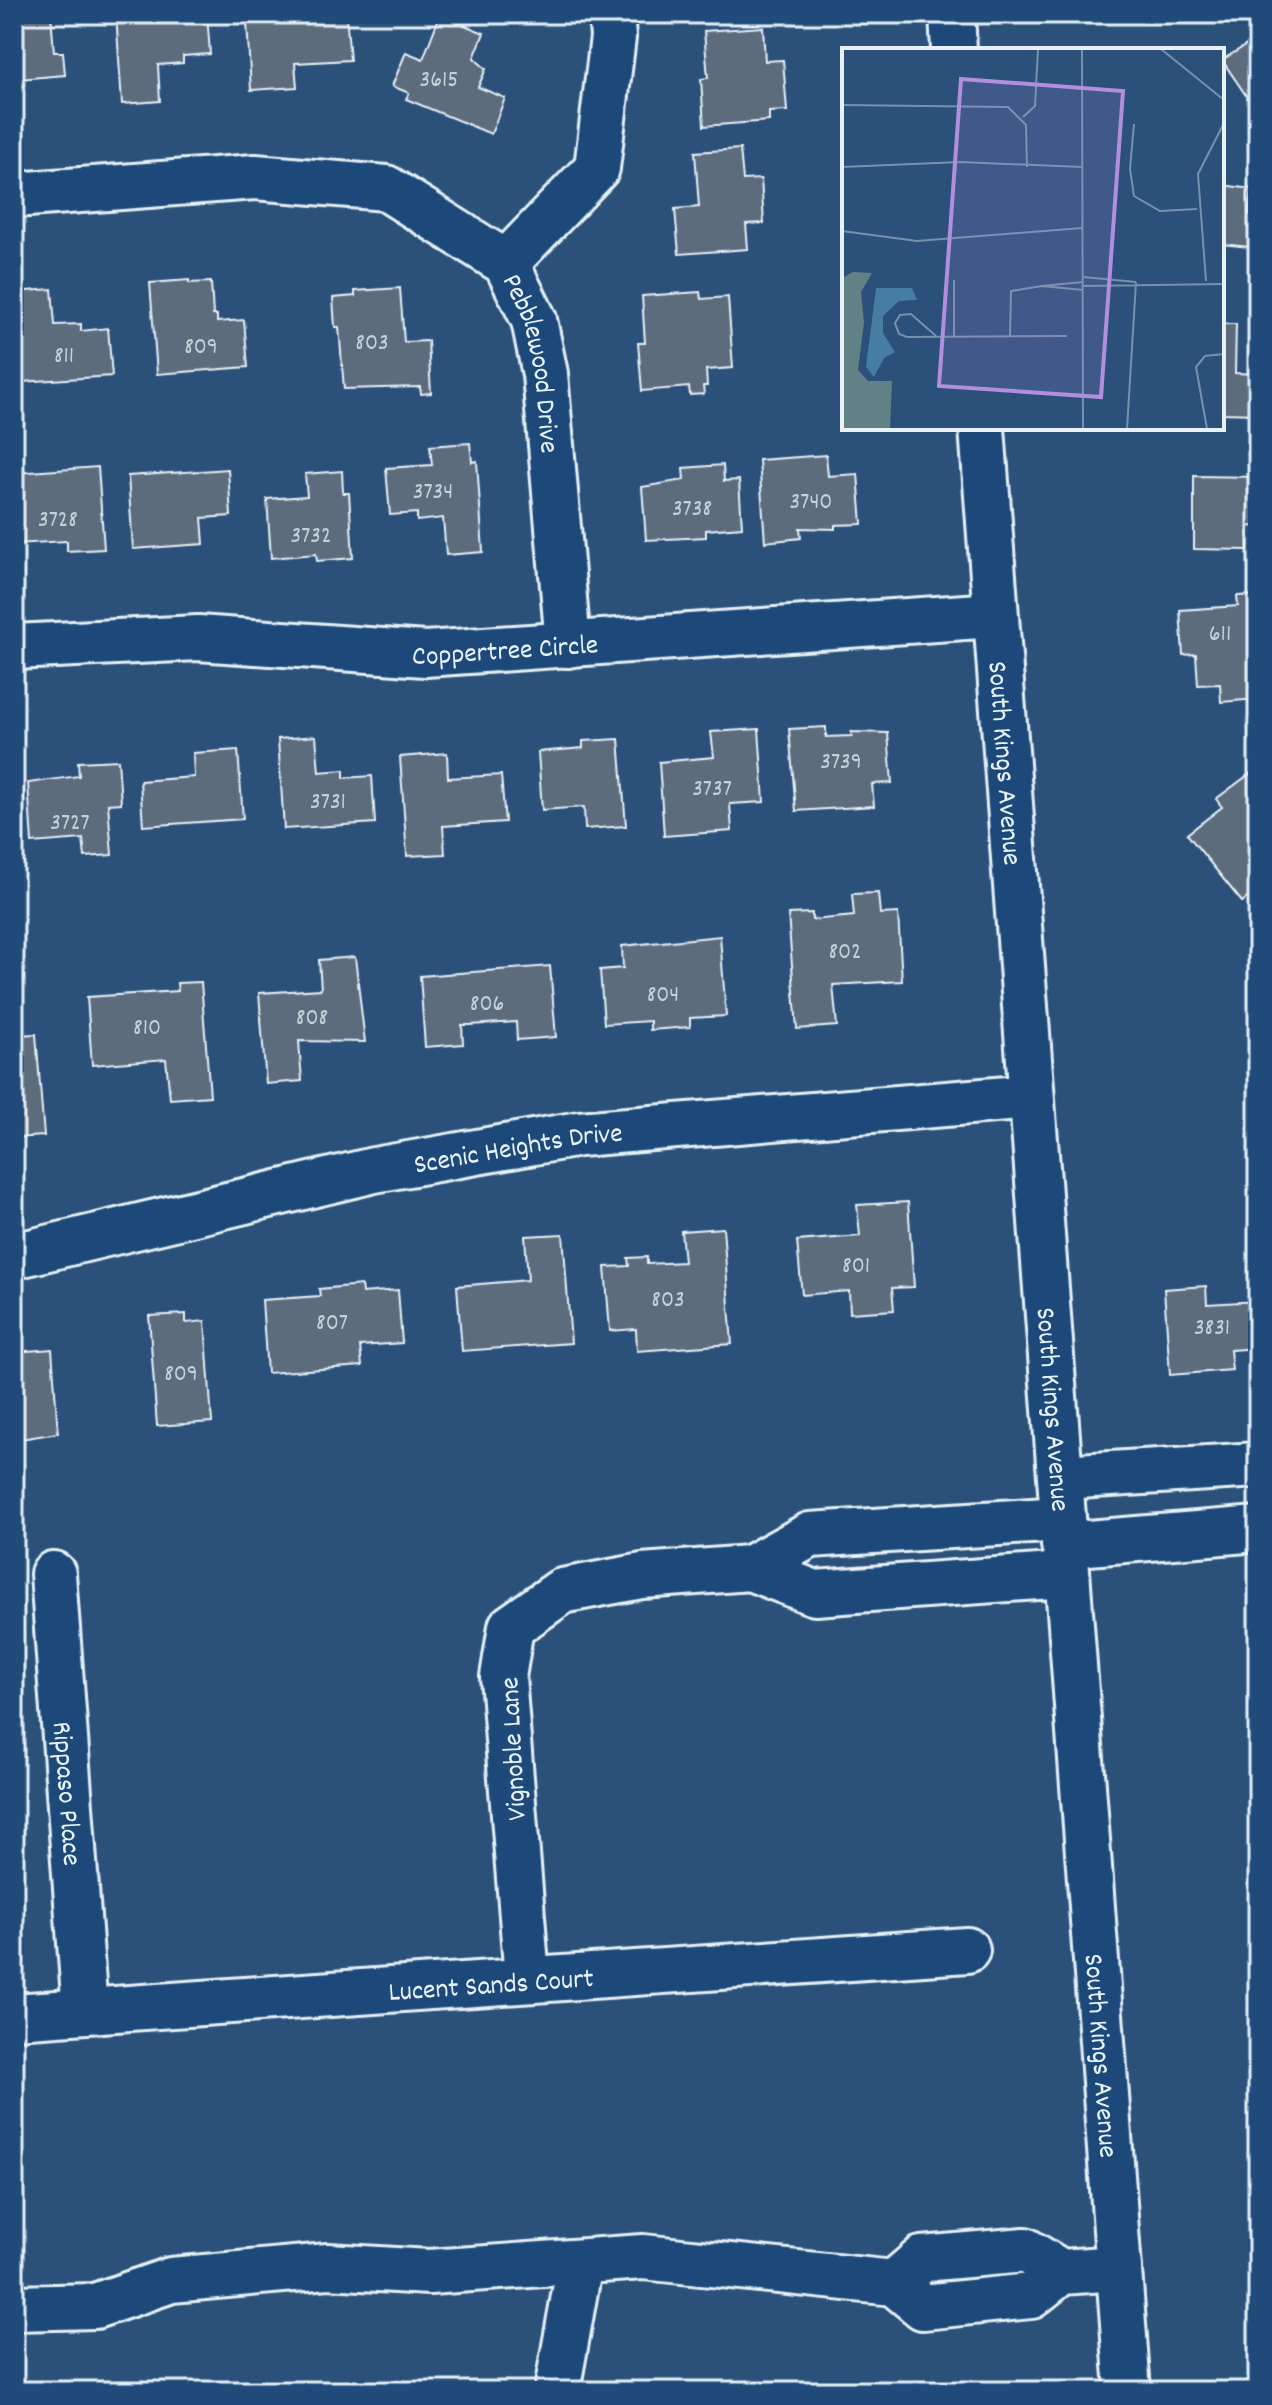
<svg xmlns="http://www.w3.org/2000/svg" width="1272" height="2405" font-family="Dekko,sans-serif">
<style>
.building{fill:#5d6c7d;stroke:#e8f1f8;stroke-width:2}
.lines{fill:none;stroke-linecap:round;stroke-linejoin:round}
.minor-casing{stroke:#e8f1f8;stroke-width:50}
.minor{stroke:#1f4a7a;stroke-width:44}
.labels{text-anchor:middle;stroke-width:8;stroke-linejoin:round;paint-order:stroke}
.number-label{font-size:24px;fill:#c5d0d9}
.street-label{font-size:28px;fill:#e8f1f8;stroke:#1f4a7a}
.inset-road{fill:none;stroke:#7791ad;stroke-width:2}
.view{fill:#b28edc;fill-opacity:0.15;stroke:#b28edc;stroke-width:4}
.inset-edge{fill:none;stroke:#e8f1f8;stroke-width:4}
</style>
<rect width="100%" height="100%" fill="#2b517b"/>
<filter id="ink" filterUnits="userSpaceOnUse"><feTurbulence type="fractalNoise" baseFrequency=".0125" numOctaves="2"/><feDisplacementMap in="SourceGraphic" scale="16" xChannelSelector="R" yChannelSelector="G"/><feConvolveMatrix kernelMatrix="1 2 1 2 8 2 1 2 1" color-interpolation-filters="sRGB"/></filter>
<g filter="url(#ink)">
<path class="building" d="M15 14H51L54 52H63L65 75 19 79Z
M116 14H207L210 54 183 56V63L158 65 160 101 122 104Z
M286 14H346L350 60 295 63 297 87 251 90 247 22 287 19Z
M440 15 484 33 474 58 486 69 478 87 505 98 491 134 406 99 409 93 392 86 406 52 423 59Z
M763 27 765 61 783 60 787 111 769 112V121L704 126 701 79 708 78 704 31Z
M1258 38V113L1222 60Z
M740 149 743 180 761 179 764 223 746 224 748 249 679 254 675 209 699 207 695 152Z
M1222 185 1252 189 1249 214 1258 215V248L1222 244Z
M189 280V283L211 282 213 315H217V322L244 320 248 367 157 374 150 283Z
M400 288 404 342 428 341 431 393 421 394 420 387 344 389 339 327H335L333 298 355 296V291Z
M52 289 55 325 81 324V331L108 328 112 376 21 382 14 292Z
M700 292 701 299 728 297 733 368 706 370 707 386H703L704 394 690 395 689 387 642 391 638 343H645L642 296Z
M1222 324H1236L1235 373 1258 374V414L1222 413Z
M470 443 472 462 477 461 483 552 446 555 443 518 417 521V513L390 515 386 468 432 465 430 446Z
M826 455 828 476 858 474 862 524 835 525V529L800 528 801 538 765 542 759 460Z
M723 465 724 481 739 480 742 527 706 530V537L646 540 642 487 684 480 683 468Z
M98 467 104 549 67 551V541L14 544 16 473Z
M228 469 231 516 202 518 204 544 133 549 128 476Z
M342 471 343 493H349L353 558 317 561 316 554 271 558 267 499 307 496 305 474Z
M1194 476 1258 477V527L1249 526 1248 550 1194 549Z
M1258 595V699L1221 702 1220 684 1198 685 1196 654 1183 655 1180 610 1238 606 1237 596Z
M826 727V737L852 736 851 732 888 733 892 783 872 784 874 806 796 811 789 729Z
M759 729 764 802 730 804 732 831 664 836 659 762 714 757 711 732Z
M316 736 319 772 344 770V778L372 776 375 823 284 829 278 739Z
M619 739 626 826 585 829 584 807 542 810 538 752 583 748V741Z
M238 750 243 819 143 826 140 781 194 777 193 753Z
M447 753 448 778 501 775 505 822 443 826 445 854 407 856 400 757Z
M118 760 121 803 108 804 112 855 85 857 83 839 32 843 28 783 79 776 78 762Z
M1251 773 1258 783V890L1242 902 1187 834 1222 807 1216 799Z
M878 893 880 914 898 913 902 981 833 985 837 1026 797 1029 788 914 812 913V920L854 916 852 894Z
M720 936 726 1016 690 1018V1027L650 1030V1021L604 1024 600 970 623 968 622 946Z
M355 957 365 1042 299 1041 302 1081 266 1084 259 993 321 989 319 960Z
M550 966 556 1037 517 1040 516 1022 470 1025H462L463 1044 425 1047 420 976Z
M201 982 210 1096 170 1099 166 1059 92 1065 87 997 178 991 177 983Z
M36 1034 44 1136 14 1138V1035Z
M908 1202 914 1287 892 1288 894 1310 850 1313 849 1291 802 1295 797 1241 860 1236 857 1205Z
M723 1228 732 1344 637 1351 636 1329 610 1331 605 1267 629 1266 628 1258 647 1257V1264L684 1262 681 1231Z
M563 1234 571 1343 462 1351 457 1286 528 1280 525 1236Z
M361 1285 362 1293 398 1290 402 1343 360 1346 362 1366 267 1373 262 1300 320 1296 319 1289Z
M1206 1286 1207 1304 1258 1301V1348L1230 1350 1232 1370 1170 1375 1164 1289Z
M186 1314V1323L205 1321 212 1422 157 1426 149 1316Z
M52 1349 58 1433 14 1440V1352Z
M1251 2253H1258V2302H1251Z"/>
<g class="lines">
<g class="minor-casing">
<g id="minor">
<path d="M952 14 954 50"/>
<path id="s1" d="M14 195 255 177 386 188 506 263 534 320 545 374 568 645"/>
<path d="M506 263 597 168 613 37 611 14"/>
<path id="s2" d="M982 428 1128 2391"/>
<path id="s3" d="M14 647 198 638 425 654 995 615"/>
<path id="s4" d="M14 1256 374 1170 579 1134 1031 1097"/>
<path d="M1061 1477 1258 1465"/>
<path d="M1063 1519 810 1535 750 1568 815 1593 1066 1575"/>
<path d="M1064 1545 1258 1529"/>
<path id="s5" d="M53 1574 85 2011"/>
<path d="M527 1979 503 1677 511 1627 562 1591 642 1576 750 1568"/>
<path id="s6" d="M14 2016 967 1950"/>
<path d="M1061 2272 1025 2250 922 2259 894 2283 923 2307 1031 2296 1061 2272 1119 2268"/>
<path d="M14 2308 95 2306 171 2280 328 2266 429 2272 643 2257 894 2283"/>
<path d="M557 2391 580 2263"/>
</g>
</g>
<use href="#minor" class="minor"/>
</g>
</g>
<g class="labels">
<g class="number-label">
<text x="439" y="86">3615</text>
<text x="372" y="349">803</text>
<text x="201" y="353">809</text>
<text x="64" y="362">811</text>
<text x="433" y="498">3734</text>
<text x="811" y="508">3740</text>
<text x="692" y="515">3738</text>
<text x="58" y="526">3728</text>
<text x="311" y="542">3732</text>
<text x="1220" y="640">611</text>
<text x="841" y="768">3739</text>
<text x="712" y="795">3737</text>
<text x="328" y="808">3731</text>
<text x="70" y="829">3727</text>
<text x="845" y="958">802</text>
<text x="663" y="1001">804</text>
<text x="487" y="1010">806</text>
<text x="312" y="1024">808</text>
<text x="147" y="1034">810</text>
<text x="856" y="1272">801</text>
<text x="668" y="1306">803</text>
<text x="332" y="1329">807</text>
<text x="1212" y="1334">3831</text>
<text x="181" y="1380">809</text>
</g>
<g class="street-label">
<text dy="10" stroke="none"><textPath href="#s1" startOffset="620">Pebblewood Drive</textPath></text>
<text dy="10" stroke="none"><textPath href="#s3" startOffset="492">Coppertree Circle</textPath></text>
<text dy="10" stroke="none"><textPath href="#s2" startOffset="336">South Kings Avenue</textPath></text>
<text dy="10" stroke="none"><textPath href="#s4" startOffset="516">Scenic Heights Drive</textPath></text>
<text dy="10" stroke="none"><textPath href="#s2" startOffset="984">South Kings Avenue</textPath></text>
<text transform="translate(511 1749) rotate(-93)" y="10">Vignoble Lane</text>
<text dy="10" stroke="none"><textPath href="#s5" startOffset="220">Rippaso Place</textPath></text>
<text dy="10" stroke="none"><textPath href="#s6" startOffset="478">Lucent Sands Court</textPath></text>
<text dy="10" stroke="none"><textPath href="#s2" startOffset="1632">South Kings Avenue</textPath></text>
</g>
</g>
<g transform="translate(842 48)">
<rect width="382" height="382" fill="#2b517b"/>
<path d="M11 224 30 225 19 244 22 274 16 322 26 333H50L48 381H0V230Z" fill="#608185"/>
<path d="M34 240H70L75 252 57 253 41 268V285L53 304 42 310 32 329 24 319Z" fill="#467da2"/>
<path class="inset-road" d="M240 1 241 381M319 1 382 52M0 57 166 59 184 77 185 119M181 69 193 58 196 1M292 76 288 121 292 148 318 163 355 161M0 119 118 114 240 119M0 183 75 193 240 180M241 229 294 234M112 232V288M364 233 356 126 382 75M241 238 382 236M241 242 200 238 241 234M94 288 69 266 58 267 53 275 57 286 65 289 225 288M168 288 169 243 200 238M285 381 294 234M365 381 354 319 363 308 382 306"/>
<path class="view" d="M119 31 281 43 259 349 97 338Z"/>
<rect width="382" height="382" class="inset-edge"/>
</g>
<rect width="1272" height="2405" fill="none" stroke="#1f4a7a" stroke-width="48"/>
<rect x="24" y="24" width="1224" height="2357" fill="none" stroke="#e8f1f8" stroke-width="3" filter="url(#ink)"/>
</svg>
